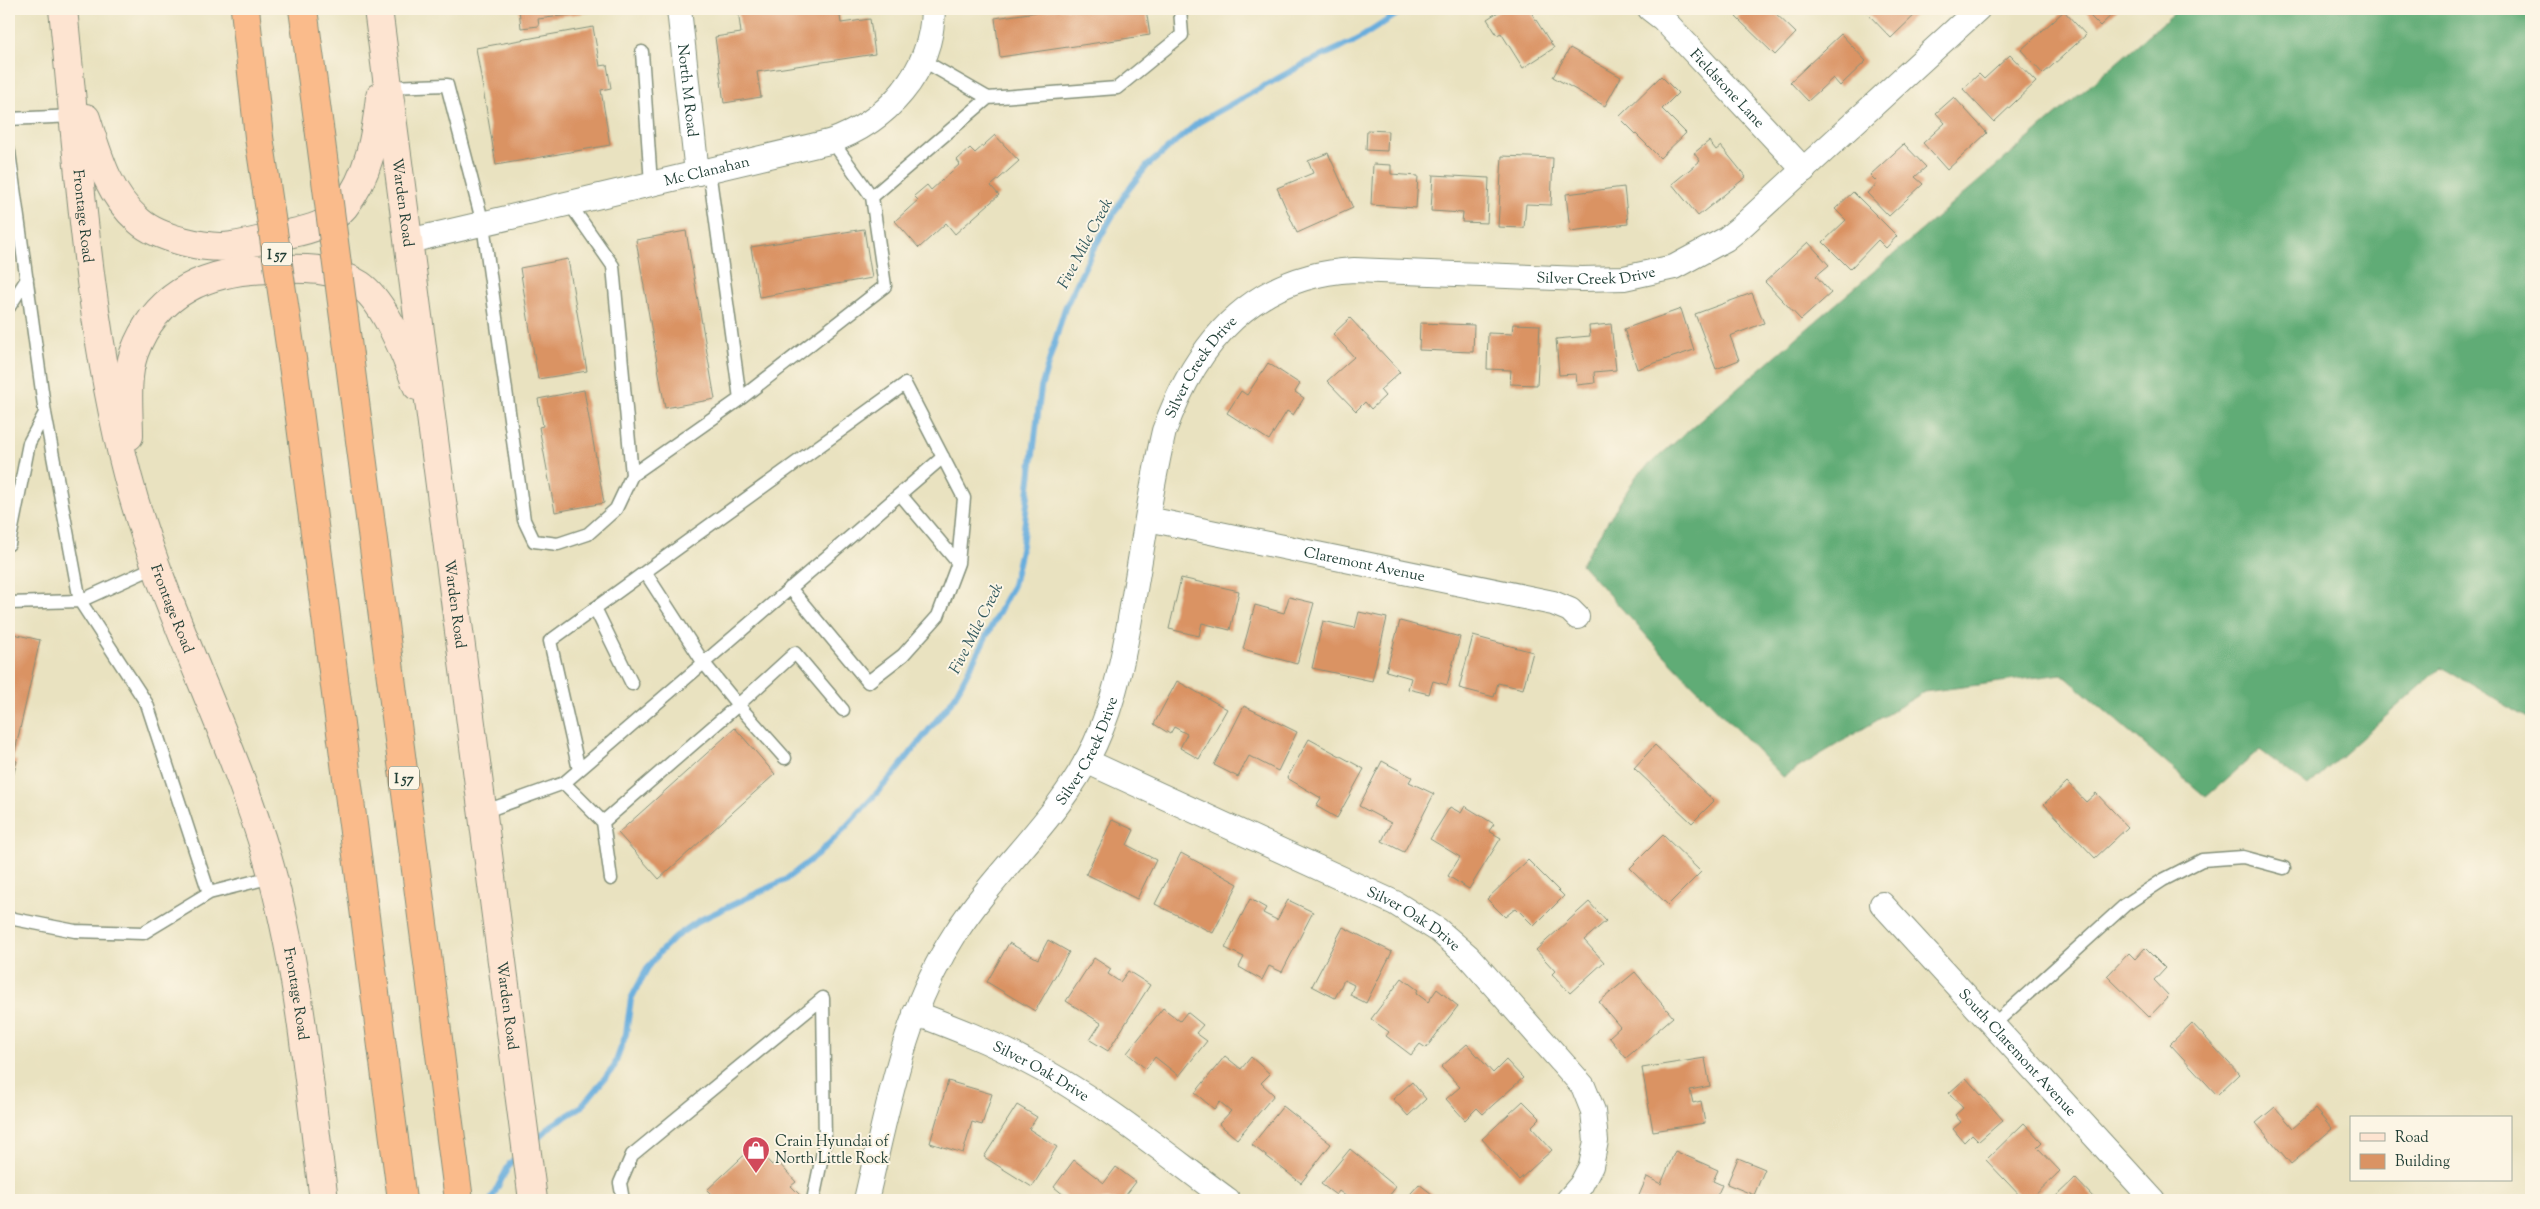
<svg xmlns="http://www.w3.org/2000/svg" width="2540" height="1209" font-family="'Sorts Mill Goudy',serif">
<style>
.forest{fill:#60ac76;stroke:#407455}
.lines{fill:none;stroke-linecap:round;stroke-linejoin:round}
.stream{stroke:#67addd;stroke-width:6}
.building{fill:#da9364}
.lane-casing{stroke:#84907a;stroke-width:15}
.street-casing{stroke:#84907a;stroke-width:26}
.secondary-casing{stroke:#84907a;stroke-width:30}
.highway-casing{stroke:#84907a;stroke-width:30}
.lane{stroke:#fff;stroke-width:12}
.street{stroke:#fff;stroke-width:24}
.secondary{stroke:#fde4d1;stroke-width:28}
.highway{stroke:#fabb8b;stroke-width:28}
.highway-bridge-casing{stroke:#84907a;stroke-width:30;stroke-linecap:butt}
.highway-bridge{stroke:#fabb8b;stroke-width:28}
.labels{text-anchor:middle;stroke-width:4;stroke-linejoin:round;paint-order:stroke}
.shield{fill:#fcf5e5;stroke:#617469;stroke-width:1}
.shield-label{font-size:14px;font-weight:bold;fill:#1f3d34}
.street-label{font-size:15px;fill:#1f3d34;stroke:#fcf5e5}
.poi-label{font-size:15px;fill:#1f3d34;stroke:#fcf5e5;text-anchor:start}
.water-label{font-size:16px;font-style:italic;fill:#31595e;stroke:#fcf5e5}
</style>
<rect width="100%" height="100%" fill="#fcf5e5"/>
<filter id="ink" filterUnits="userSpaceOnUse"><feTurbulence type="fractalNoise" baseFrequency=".02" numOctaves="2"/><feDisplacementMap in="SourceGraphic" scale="10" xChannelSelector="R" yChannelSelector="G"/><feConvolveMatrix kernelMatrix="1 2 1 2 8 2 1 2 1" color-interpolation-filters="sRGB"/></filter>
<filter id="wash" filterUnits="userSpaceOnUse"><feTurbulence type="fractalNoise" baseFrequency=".0096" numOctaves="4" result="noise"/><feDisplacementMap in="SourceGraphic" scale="20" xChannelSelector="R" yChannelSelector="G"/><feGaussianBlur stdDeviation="1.12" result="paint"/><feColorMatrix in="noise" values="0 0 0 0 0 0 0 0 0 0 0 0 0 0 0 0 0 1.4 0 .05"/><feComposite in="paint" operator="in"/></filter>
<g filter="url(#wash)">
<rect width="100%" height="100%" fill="#e9e2c0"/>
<path class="forest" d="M2179 9H2531V720L2441 667 2308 786 2260 750 2206 797 2062 674 1924 692 1783 777 1665 656 1581 564 1637 475Z"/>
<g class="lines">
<path class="stream" d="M534 1142 552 1125 581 1107 614 1067 626 1034 631 999 647 969 660 952 675 937 700 920 785 880 816 856 841 832 894 774 954 698 1013 585 1022 545 1041 388 1065 308 1094 248 1125 194 1147 166 1199 122 1304 64 1357 40 1405 9
M491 1200 510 1163 519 1155"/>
</g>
<g id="blocks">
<path class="building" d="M519 9H607V10L538 19 539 26 521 28Z
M738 9H839L841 23 870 19 875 54 757 72 761 97 724 103 715 37 741 33Z
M1057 9H1146L1150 35 1000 57 995 18Z
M1503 9H1529L1554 48 1523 68 1501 33 1497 35 1487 19Z
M1744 9H1771L1796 33 1775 55 1736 17Z
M1870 9H1921L1891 38 1866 12Z
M2083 9H2118L2100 26Z
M2064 11 2086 35 2043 74 2021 50Z
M593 27 600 66 607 65 611 88 601 90 610 145 496 165 476 48Z
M1841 34 1866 61 1840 86 1833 78 1808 101 1790 82Z
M1570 48 1621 77 1605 106 1553 77Z
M2010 55 2036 82 1994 122 1963 89 1979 74 1984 79Z
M1661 76 1678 93 1662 109 1686 133 1660 158 1619 117Z
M1954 97 1987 133 1947 170 1923 143 1945 123 1936 113Z
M1367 130 1388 131 1387 151 1366 150Z
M995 135 1019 161 991 186 999 195 955 234 946 223 919 248 895 221 918 200 914 196 927 185 931 190 960 164 957 160 970 148 975 153Z
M1709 141 1716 150 1721 146 1746 177 1698 216 1672 184 1700 161 1694 153Z
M1904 144 1926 167 1915 177 1923 184 1889 216 1867 193 1878 183 1870 175Z
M1328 153 1353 208 1297 233 1277 188 1313 173 1308 161Z
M1502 156 1553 158 1551 205 1526 204 1524 228 1498 227Z
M1373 164 1391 165V174L1418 176 1416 208 1371 205Z
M1433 175 1489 178 1487 223 1462 222 1463 213 1431 211Z
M1624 187 1628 224 1570 231 1566 194Z
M1853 192 1897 236 1886 248 1878 240 1850 269 1823 242 1846 220 1835 209Z
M864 229 872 278 759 297 751 247Z
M686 231 715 399 665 408 636 240Z
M1808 242 1829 265 1816 276 1831 293 1801 320 1765 282Z
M568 259 587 371 538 379 520 268Z
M1752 293 1764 323 1730 336 1739 360 1716 369 1695 314Z
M1681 309 1694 350 1637 369 1624 329Z
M1350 318 1400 372 1380 390 1385 396 1371 409 1365 402 1356 411 1327 381 1354 357 1333 334Z
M1420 323 1474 325 1473 352 1419 350Z
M1513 324 1540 325 1537 385 1510 384 1511 370 1487 369 1488 333 1512 334Z
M1611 324 1616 370 1594 372 1595 383 1577 385 1576 374 1559 375 1556 339 1590 336 1589 326Z
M1268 363 1300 384 1295 392 1304 398 1293 415 1287 411 1269 440 1227 413 1241 391 1247 395Z
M584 390 604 503 555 512 539 427 543 426 538 399Z
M1181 578 1239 591 1230 630 1202 623 1199 636 1169 629Z
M1289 597 1314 603 1297 664 1243 649 1255 605 1284 613Z
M1359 612 1387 618 1372 681 1312 668 1323 621 1355 628Z
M1400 621 1460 637 1447 685 1433 681 1429 694 1408 689 1411 678 1386 671Z
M9 633 40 640 13 760 17 761 9 792Z
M1473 636 1533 652 1523 689 1498 683 1494 697 1459 688Z
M1177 681 1227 709 1199 759 1180 748 1187 734 1174 727 1170 734 1154 724Z
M1244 706 1297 732 1278 771 1249 756 1238 777 1214 765Z
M735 728 775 774 659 879 618 833Z
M1309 739 1364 769 1337 818 1316 806 1321 798 1287 778Z
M1655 745 1714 801 1692 823 1634 768Z
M1382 761 1412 777 1409 782 1434 794 1404 852 1382 841 1391 823 1359 806Z
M2067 782 2086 802 2096 793 2128 827 2095 858 2044 804Z
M1465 806 1494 824 1489 831 1501 838 1469 889 1448 876 1460 857 1430 839 1450 807 1461 813Z
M1112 820 1134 830 1127 845 1156 860 1137 899 1086 874Z
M1663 835 1701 872 1668 905 1630 868Z
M1181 853 1238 884 1213 933 1155 904Z
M1528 860 1564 896 1534 926 1516 908 1505 917 1487 899Z
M1250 899 1266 908 1263 913 1277 920 1288 900 1313 912 1282 972 1269 966 1262 980 1239 967 1244 957 1225 948Z
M1589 902 1606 921 1584 940 1604 962 1570 993 1552 974 1555 971 1536 950Z
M1343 927 1392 952 1366 1003 1350 995 1354 985 1344 980 1335 998 1312 986Z
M1048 940 1069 952 1035 1011 987 982 1009 943 1038 959Z
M2145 948 2165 968 2154 980 2169 996 2149 1017 2107 976 2129 953 2135 959Z
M1094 958 1111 969 1108 974 1120 982 1128 971 1150 985 1108 1051 1090 1040 1101 1023 1066 1001Z
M1635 972 1673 1017 1626 1058 1609 1037 1620 1027 1599 1002Z
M1402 978 1418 990 1416 993 1428 1002 1437 989 1458 1006 1426 1048 1420 1044 1411 1055 1386 1036 1389 1032 1371 1019Z
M1163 1008 1180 1021 1187 1012 1203 1025 1196 1033 1207 1041 1179 1076 1155 1057 1146 1069 1127 1053Z
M2192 1023 2239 1074 2217 1095 2170 1044Z
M1467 1044 1493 1073 1506 1060 1523 1078 1483 1114 1477 1108 1465 1120 1446 1099 1460 1087 1441 1067Z
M1225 1056 1241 1069 1251 1057 1270 1074 1261 1083 1274 1095 1237 1139 1219 1124 1231 1111 1220 1102 1214 1109 1195 1093Z
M1705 1058 1710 1086 1690 1090 1693 1103 1701 1101 1705 1123 1653 1131 1642 1068Z
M1966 1078 2003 1120 1979 1141 1972 1134 1964 1142 1953 1129 1961 1122 1955 1115 1963 1108 1949 1093Z
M948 1081 992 1094 982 1125 972 1122 963 1153 930 1143Z
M1412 1082 1426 1099 1408 1116 1393 1099Z
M1523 1101 1540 1118 1531 1127 1552 1150 1519 1180 1482 1139Z
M1017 1105 1037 1117 1029 1129 1057 1147 1032 1187 984 1157Z
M1283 1106 1331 1144 1301 1183 1252 1145Z
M2275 1107 2293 1128 2315 1109 2332 1129 2291 1164 2256 1123Z
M2024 1123 2042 1142 2037 1147 2060 1171 2030 1200H2024L1986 1160Z
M754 1146 772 1165 777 1161 796 1182 791 1186 805 1200H717L707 1190Z
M1350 1149 1396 1187 1386 1200H1351L1339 1191 1336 1195 1321 1184Z
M1675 1151 1718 1170 1713 1181 1722 1185 1715 1200H1637L1647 1177 1661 1184Z
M1738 1158 1765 1169 1754 1195 1727 1184Z
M1074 1160 1104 1183 1116 1167 1136 1182 1122 1200H1070L1054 1187Z
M2075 1178 2094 1198 2091 1200H2052Z
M1419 1184 1432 1194 1427 1200H1405Z"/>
</g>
</g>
<g filter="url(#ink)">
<use href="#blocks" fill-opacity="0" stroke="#84907a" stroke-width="1"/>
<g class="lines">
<g class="lane-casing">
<path id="lane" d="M642 52 651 184
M388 87 447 85 483 224 524 520 534 541 558 544 588 534 616 509 632 475 613 266 569 203
M988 98 1117 88 1182 35 1180 9
M9 119 74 116
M9 152 45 413 80 601 9 603
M872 197 988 98 922 60
M9 307 27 279
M740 399 885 286 872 197 832 141
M632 475 740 399 709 170
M9 544 29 443 45 413
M157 566 80 601 147 704 209 893 272 877
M645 572 905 384 964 498 958 563
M790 588 868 682 903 655 938 616 958 563 900 494
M595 608 632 684
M785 758 738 705 795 653 843 710
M564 783 603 822 738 705 703 662 645 572 550 641 579 770
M483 812 564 783 943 457
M603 822 611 879
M9 918 75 931 143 933 209 893
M1993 1025 2125 905 2163 880 2202 860 2243 857 2284 868
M623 1200 620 1183 632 1155 823 998 825 1142 813 1200"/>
</g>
<g class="street-casing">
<g id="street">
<path id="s1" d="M679 9 697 173"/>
<path id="s2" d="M1650 9 1663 19 1804 170"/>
<path id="s3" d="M409 241 829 142C887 122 932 73 933 9"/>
<path id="s4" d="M1148 519 1553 603 1570 610 1577 617"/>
<path id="s5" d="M1086 761 1395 903 1438 930 1468 956 1583 1086 1593 1111 1596 1141 1591 1166 1581 1185 1568 1200"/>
<path id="s6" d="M1882 904 2153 1200"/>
<path id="s7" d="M915 1013C952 1027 989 1041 1024 1060 1097 1097 1162 1151 1228 1200"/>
<path id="s8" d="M866 1200C888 1108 903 1014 955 934 998 867 1061 817 1095 744 1116 698 1125 650 1133 601 1143 545 1151 487 1164 431 1197 341 1254 275 1354 270L1582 279 1624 278 1674 267 1726 239 1742 226 1978 9"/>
</g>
</g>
<g class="secondary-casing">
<g id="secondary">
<path id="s9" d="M63 9C79 166 88 325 128 478 163 610 230 730 268 860 300 970 309 1087 324 1200"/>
<path id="s10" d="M378 9 533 1200"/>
<path d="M86 118C98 156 108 194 139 221 158 238 207 250 232 246 248 244 264 239 280 236 305 230 326 228 344 207 369 176 376 135 380 97"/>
<path d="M129 436C129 410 125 379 134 353 157 290 210 270 272 269 304 268 333 267 360 285 385 302 407 358 417 386"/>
</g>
</g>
<g class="highway-casing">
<path id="highway" d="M245 9 259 137
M303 9 319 127
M349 356 459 1200
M294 372 402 1200"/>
</g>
<use href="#lane" class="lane"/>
<use href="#street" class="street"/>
<use href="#secondary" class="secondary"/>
<use href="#highway" class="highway"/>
<g class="highway-bridge-casing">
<path id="highway-bridge" d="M319 127 349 356
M259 137 294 372"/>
</g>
<use href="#highway-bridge" class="highway-bridge"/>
</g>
</g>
<defs>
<g id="shop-pin" transform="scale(1.4375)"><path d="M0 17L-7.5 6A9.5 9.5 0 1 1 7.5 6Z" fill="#d1495b" stroke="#fcf5e5"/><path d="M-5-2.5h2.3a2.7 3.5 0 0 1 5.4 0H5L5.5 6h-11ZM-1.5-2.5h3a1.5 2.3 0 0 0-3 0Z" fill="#fff"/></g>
</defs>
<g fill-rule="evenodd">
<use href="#shop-pin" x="756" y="1150"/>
</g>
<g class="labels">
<g class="shield">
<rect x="262" y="242.5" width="30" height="23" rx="4"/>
<rect x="389" y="766.5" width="30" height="23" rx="4"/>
</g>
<g class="shield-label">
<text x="277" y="259">I 57</text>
<text x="404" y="783">I 57</text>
</g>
<g class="street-label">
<text dy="5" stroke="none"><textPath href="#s2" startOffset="111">Fieldstone Lane</textPath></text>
<text dy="5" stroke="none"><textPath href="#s1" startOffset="82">North M Road</textPath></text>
<text dy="5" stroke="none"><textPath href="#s3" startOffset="306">Mc Clanahan</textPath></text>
<text dy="5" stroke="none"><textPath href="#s10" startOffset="195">Warden Road</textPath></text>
<text dy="5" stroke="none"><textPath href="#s9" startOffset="208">Frontage Road</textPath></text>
<text dy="5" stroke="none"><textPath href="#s8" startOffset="1348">Silver Creek Drive</textPath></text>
<text dy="5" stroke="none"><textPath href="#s8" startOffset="914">Silver Creek Drive</textPath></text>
<text dy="5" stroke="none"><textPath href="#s4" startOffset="221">Claremont Avenue</textPath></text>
<text dy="5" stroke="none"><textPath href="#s10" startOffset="600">Warden Road</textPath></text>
<text dy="5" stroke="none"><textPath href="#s9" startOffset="612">Frontage Road</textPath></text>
<text dy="5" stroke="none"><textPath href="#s8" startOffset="509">Silver Creek Drive</textPath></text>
<text dy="5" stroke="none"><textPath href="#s5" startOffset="364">Silver Oak Drive</textPath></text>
<text dy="5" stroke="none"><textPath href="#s9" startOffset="1018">Frontage Road</textPath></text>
<text dy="5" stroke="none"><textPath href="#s10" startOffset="1005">Warden Road</textPath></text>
<text dy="5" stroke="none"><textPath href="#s6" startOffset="201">South Claremont Avenue</textPath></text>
<text dy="5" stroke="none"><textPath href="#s7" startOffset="139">Silver Oak Drive</textPath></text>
</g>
<g class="poi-label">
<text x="775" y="1146">Crain Hyundai of<tspan x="775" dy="17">North Little Rock</tspan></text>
</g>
<g class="water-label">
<text transform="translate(1084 243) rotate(-62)" y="6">Five Mile Creek</text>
<text transform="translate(975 628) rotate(-63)" y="6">Five Mile Creek</text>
</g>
</g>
<rect width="2540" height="1209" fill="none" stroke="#fcf5e5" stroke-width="30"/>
<rect x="2350" y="1116" width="162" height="65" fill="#fcf5e5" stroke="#a4ab9e"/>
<rect x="2360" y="1133" width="25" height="8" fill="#fde4d1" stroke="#a4ab9e"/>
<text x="2395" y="1142" font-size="15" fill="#1f3d34">Road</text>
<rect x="2360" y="1154" width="25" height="15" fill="#da9364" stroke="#a4ab9e"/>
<text x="2395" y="1166" font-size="15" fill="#1f3d34">Building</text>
</svg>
